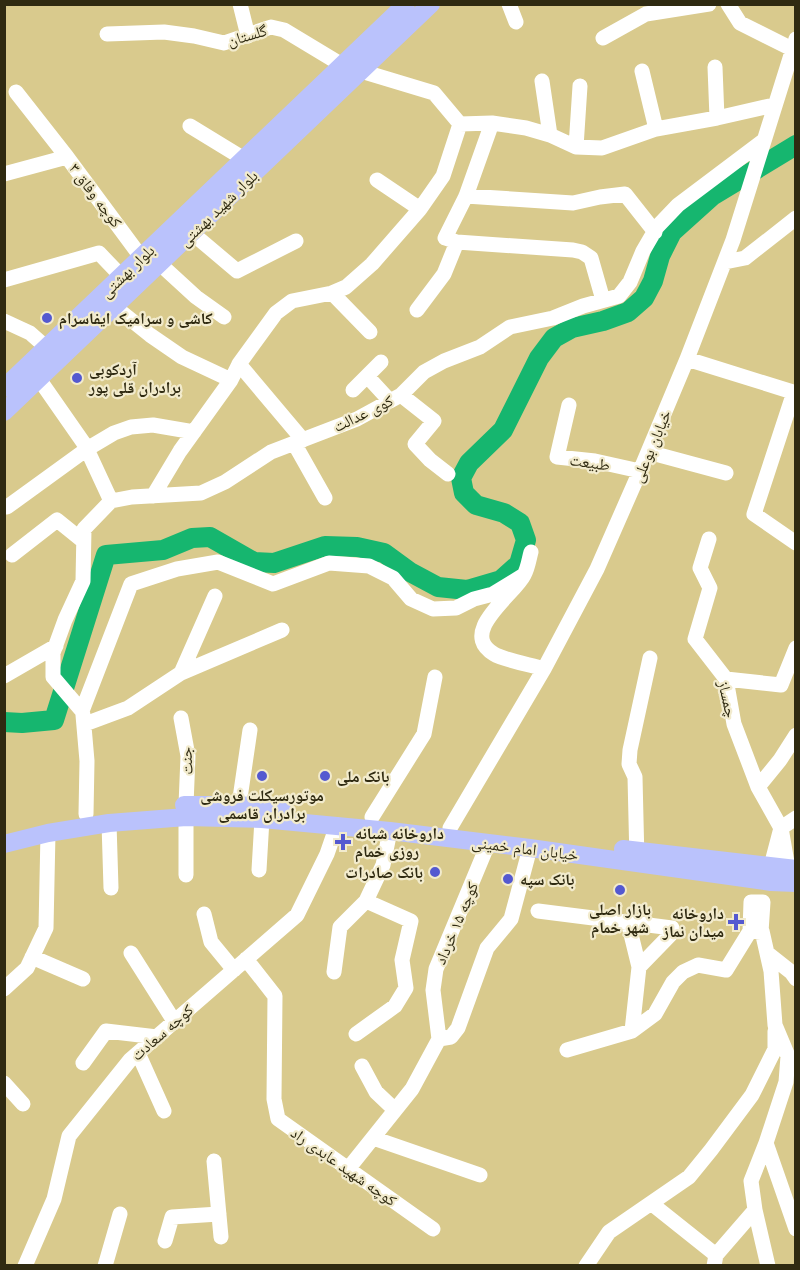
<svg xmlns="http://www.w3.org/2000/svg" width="800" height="1270" font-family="Lora,'Noto Naskh Arabic',serif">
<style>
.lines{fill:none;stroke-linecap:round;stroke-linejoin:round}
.river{stroke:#16b66f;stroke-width:20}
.minor{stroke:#fff;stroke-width:15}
.major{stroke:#bac2fc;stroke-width:18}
.poi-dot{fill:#5459d0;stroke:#f2ebcd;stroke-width:2}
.labels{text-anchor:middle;stroke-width:4.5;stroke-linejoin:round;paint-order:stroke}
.street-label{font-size:16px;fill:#2f2a11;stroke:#f2ebcd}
.poi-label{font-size:16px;font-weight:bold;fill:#2f2a11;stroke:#f2ebcd;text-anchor:start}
</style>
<rect width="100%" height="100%" fill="#d9ca8d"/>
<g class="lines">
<path class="river" d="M4 722 22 723 54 720 106 555 163 550 192 538 210 537 254 562 274 563 325 546 357 547 384 553 410 572 438 587 467 590 501 580 519 564 526 540 520 523 504 513 476 505 464 493 461 478 469 463 503 430 539 358 554 338 572 328 603 321 628 312 644 298 653 281 660 256 672 232 712 196 796 145"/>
<path class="minor" d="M240 4 248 36
M509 4 516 22
M728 4 740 23 792 49
M107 34 164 32 194 36 224 43 271 27 284 30 342 65
M603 38 646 14 709 4
M715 67 717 118
M361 71 434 93 460 124
M642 71 656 129
M542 81 550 135
M16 92 67 157
M492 123 466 196 445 238 457 242 573 250 582 252 591 258 603 300
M460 124 492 123 526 128 550 135 576 147 602 148 656 129 717 118 774 105
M190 126 244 159
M576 147 580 86
M4 174 67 157 141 257
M377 180 420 209
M466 196 573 203 600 197 625 194 655 232
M192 233 237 271 296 241
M725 262 745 258 796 218
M160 264 196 297 224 317
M4 280 99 253 121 276
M332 293 370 332
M115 307 150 335 182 357 231 380
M417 310 444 274 457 242
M4 321 30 333 47 348
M687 359 796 393
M239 364 303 440
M367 376 390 401
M39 379 85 445 111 501
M353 390 381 362
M794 392 754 514 796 543
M401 395 434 421 415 444 430 460 448 474
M569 405 557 457 595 461 640 471
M294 443 325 498
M648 452 726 473
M153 496 180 451 231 380 239 364 276 313 292 301 332 293 346 287 372 264 420 209 443 176 460 124
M7 507 87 449 114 433 131 427 153 425 194 432
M709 539 700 568 710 588 695 639 726 679 734 724 758 787 781 828 788 868
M531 552C529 559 528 568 524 575 515 594 457 632 494 654 504 660 531 665 544 669
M12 555 57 520 83 541
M181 673 215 596
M4 676 56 646
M726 679 781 685 796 648
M82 711 53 677V653L65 620 83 581 84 529 111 501 132 497 201 493 225 482 271 452 357 419 401 395 424 372 444 361 480 347 510 327 553 318 583 306 619 296 630 282 643 251 657 227 678 205 763 141
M82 711 131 584 177 569 218 562 273 584 329 563 369 566 393 578 411 599 433 609 456 608 474 599 493 594 524 575
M83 715 87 761 86 814
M181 718 188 756 186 805
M85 724 128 708 181 673 282 630
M758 787 780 760 796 735
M239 805 250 730
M372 817 424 734 435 677
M109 823 111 888
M450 828 544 669 597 569 640 471 687 359 733 240 796 39
M637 861 635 777 629 764 630 750 650 658
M771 866 781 828 796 818
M259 870 262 819
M186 875V817
M751 902H763L761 932 750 931Z
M538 911 672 928 673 932 639 967
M204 914 211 942 234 970
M628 922 639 967 632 1031
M131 953 174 1021
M767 953 791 972 796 979
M32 957 83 979
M246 959 275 996 274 1099 278 1119 433 1229
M334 972 340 927 366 901
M4 989 27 968 46 928 48 833
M356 1034 395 1006 406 988 402 960 411 921 366 901 383 865 390 831
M439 1039 451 1037 458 1028 487 948 511 919 530 848
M439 1039 433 990 436 969 488 844
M567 1050 632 1031 655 1014 673 982 683 972 698 965 726 970 750 931
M138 1053 164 1111
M83 1063 106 1031 157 1037
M362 1066 376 1092 395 1110
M4 1083 23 1104
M373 1138 480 1175
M766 1143 796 1229
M214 1161 221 1237
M348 1169 412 1089 439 1039
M652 1204 716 1255
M755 1210 768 1266
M165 1241 172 1217 219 1214
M25 1266 54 1199 69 1136 130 1060 297 915 327 854 337 825
M105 1266 120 1214
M586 1266 609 1232 689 1177 711 1150 752 1095 775 1049V1031
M714 1266 716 1255 755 1210 751 1181 766 1143 786 1082 788 1056 775 1025 771 971 762 931"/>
<path class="major" d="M4 388 406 4
M4 412 431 4
M184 805H239L282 809
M4 844 48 833 109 823 186 817 262 819 390 831 530 848 771 882 796 883
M623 849 796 869"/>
</g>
<g class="poi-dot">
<circle cx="47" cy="318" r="6"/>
<circle cx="77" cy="378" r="6"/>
<circle cx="262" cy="776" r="6"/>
<circle cx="325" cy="776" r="6"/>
<path d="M340 833h6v6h6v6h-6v6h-6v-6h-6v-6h6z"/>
<circle cx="435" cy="872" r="6"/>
<circle cx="508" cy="879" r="6"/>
<circle cx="620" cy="890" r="6"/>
<path d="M733 913h6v6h6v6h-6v6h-6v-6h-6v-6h6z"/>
</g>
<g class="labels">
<g class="street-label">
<text transform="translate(247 35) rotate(-16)" y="6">گلستان</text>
<text transform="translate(96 195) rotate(53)" y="6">کوچه وفاق ۳</text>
<text transform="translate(218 208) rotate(-44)" y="6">بلوار شهید بهشتی</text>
<text transform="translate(127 271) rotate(-44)" y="6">بلوار بهشتی</text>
<text transform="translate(363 413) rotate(-26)" y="6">کوی عدالت</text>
<text transform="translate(651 446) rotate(-67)" y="6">خیابان بوعلی</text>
<text transform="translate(590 462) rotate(8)" y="6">طبيعت</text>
<text transform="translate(728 699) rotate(77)" y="6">چمساز</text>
<text transform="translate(186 761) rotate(-93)" y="6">جنت</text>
<text transform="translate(525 848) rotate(7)" y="6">خیابان امام خمینی</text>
<text transform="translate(456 923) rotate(-67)" y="6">کوچه ۱۵ خرداد</text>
<text transform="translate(162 1032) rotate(-41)" y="6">کوچه سعادت</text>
<text transform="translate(344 1166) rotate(35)" y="6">کوچه شهید عابدی راد</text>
</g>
<g class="poi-label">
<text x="59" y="324">کاشی و سرامیک ایفاسرام</text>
<text x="89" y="375">آردکوبی<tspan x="89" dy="18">برادران قلی پور</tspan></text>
<text x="337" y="782">بانک ملی</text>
<text x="262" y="801" text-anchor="middle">موتورسیکلت فروشی<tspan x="262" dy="18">برادران قاسمی</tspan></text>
<text x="355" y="839">داروخانه شبانه<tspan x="355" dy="18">روزی خمام</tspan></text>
<text x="423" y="878" text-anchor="end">بانک صادرات</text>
<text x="520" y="885">بانک سپه</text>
<text x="620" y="915" text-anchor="middle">بازار اصلی<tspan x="620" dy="18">شهر خمام</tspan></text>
<text x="724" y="919" text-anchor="end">داروخانه<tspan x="724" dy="18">میدان نماز</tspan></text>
</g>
</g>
<rect width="800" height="1270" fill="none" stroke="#2f2a11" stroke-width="12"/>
</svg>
